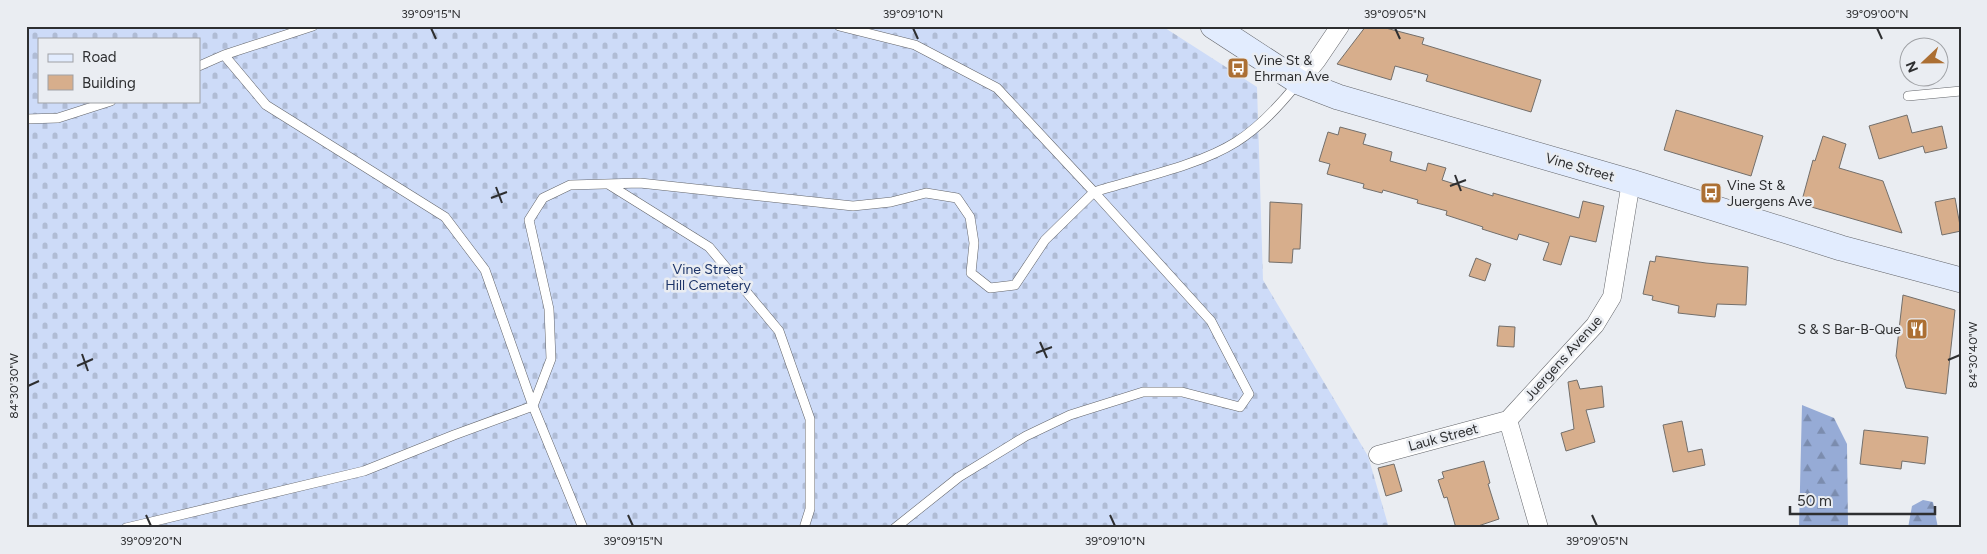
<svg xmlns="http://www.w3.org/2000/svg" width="1987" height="554" font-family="Figtree,sans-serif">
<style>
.forest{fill:url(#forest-firs)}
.cemetery{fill:url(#cemetery-stones);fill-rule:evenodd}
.building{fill:#d7ae8c;stroke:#736f6b}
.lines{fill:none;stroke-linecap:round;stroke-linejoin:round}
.service-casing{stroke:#63656a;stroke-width:10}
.minor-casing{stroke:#63656a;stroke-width:19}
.secondary-casing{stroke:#63656a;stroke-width:26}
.service{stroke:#fff;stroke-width:9}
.minor{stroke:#fff;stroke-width:18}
.secondary{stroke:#e2ecfe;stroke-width:25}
.ticks{fill:none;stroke:#2e2f31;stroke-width:2}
.labels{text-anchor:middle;stroke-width:5;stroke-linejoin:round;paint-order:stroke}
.poi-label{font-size:14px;fill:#2e2f31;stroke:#eaedf2;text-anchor:start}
.street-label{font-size:14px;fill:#2e2f31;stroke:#eaedf2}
.park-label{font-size:14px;fill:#1c3468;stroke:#eaedf2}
.neatline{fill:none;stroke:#2e2f31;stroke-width:2}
.ticks-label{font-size:12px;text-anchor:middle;fill:#2e2f31}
</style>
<defs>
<pattern id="forest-firs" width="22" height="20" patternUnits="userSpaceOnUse" patternTransform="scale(1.25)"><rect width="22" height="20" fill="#96abd6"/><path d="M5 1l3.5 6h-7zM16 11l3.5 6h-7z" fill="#7b8cae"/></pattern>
<pattern id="cemetery-stones" width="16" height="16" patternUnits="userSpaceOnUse" patternTransform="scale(1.25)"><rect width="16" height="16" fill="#cddbf8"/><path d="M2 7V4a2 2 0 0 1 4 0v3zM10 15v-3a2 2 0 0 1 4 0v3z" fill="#b0bcd5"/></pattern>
</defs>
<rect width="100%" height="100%" fill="#eaedf2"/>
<path class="forest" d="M1802 405 1834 418 1847 444 1848 528H1799Z
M1923 500 1933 502 1938 528H1908L1912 506Z"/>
<path class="cemetery" d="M26 26H1162L1257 87 1263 280 1368 456 1389 528H26ZM39 39H199V101H39Z"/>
<path class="building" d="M1366 26H1378L1424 38 1422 44 1541 80 1531 112 1426 81 1428 75 1395 66 1391 80 1337 64Z
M1676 110 1763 136 1751 176 1664 150Z
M1907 115 1912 133 1942 126 1947 148 1925 153 1923 146 1879 159 1869 126Z
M1340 127 1366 134 1363 144 1392 152 1390 161 1426 171 1428 163 1446 168 1442 180 1493 196V193L1579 218 1583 201 1604 206 1596 242 1570 236 1561 265 1543 260 1549 243 1519 234 1517 240 1482 229 1483 227 1446 215 1447 211 1417 203 1418 200 1383 190 1382 193 1363 188 1364 184 1327 174 1330 164 1319 161 1328 132 1338 135Z
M1823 136 1846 144 1839 168 1883 181 1902 233 1801 204 1813 160 1815 161Z
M1955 198 1961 231 1942 235 1935 202Z
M1270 202 1302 204 1300 249H1293L1292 263 1269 262Z
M1656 256 1706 263 1748 267 1746 305 1717 304 1715 317 1678 313 1679 306 1652 300 1653 296 1643 294 1650 261 1655 262Z
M1476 258 1491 264 1485 281 1469 276Z
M1903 295 1955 310 1946 394 1906 388 1896 356Z
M1499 326 1515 327 1514 347 1497 346Z
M1577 380 1580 389 1602 386 1604 407 1586 410 1595 442 1566 451 1561 433 1574 429 1568 382Z
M1682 421 1688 452 1702 449 1705 465 1673 472 1663 425Z
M1864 430 1928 437 1925 464 1902 461 1901 469 1860 464Z
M1484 461 1490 483 1488 484 1499 519 1472 528H1456L1447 497 1444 498 1438 480 1444 478 1442 472Z
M1394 464 1402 491 1386 496 1378 468Z"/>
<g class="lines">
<g class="service-casing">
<path id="service" d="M839 26 915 45 997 88 1094 192C1138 178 1198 166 1236 142 1260 127 1279 106 1297 84
M224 55 266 105 445 217 485 270 533 406 583 528
M199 66 224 55 313 26
M1908 96 1961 91
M26 119 58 118 111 101
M608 184 709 247 779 331 810 419V509L804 528
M126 528 364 471 454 435 533 406 551 359 549 309 529 220 543 198 570 185 640 183 853 206 891 202 926 193 957 198 970 217 974 243 971 273 990 288 1015 285 1045 240 1094 192 1211 321 1249 394 1240 407 1182 392H1143L1070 415 1026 436 959 477 895 528"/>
</g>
<g class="minor-casing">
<path id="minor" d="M1299 82 1317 60 1340 26
M1378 455 1508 420
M1539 528 1508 420 1595 325 1612 297 1631 182"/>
</g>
<g class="secondary-casing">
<path id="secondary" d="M1213 26 1299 82 1338 97 1631 182 1841 248 1961 280"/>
</g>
<use href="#service" class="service"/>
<use href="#minor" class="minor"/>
<use href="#secondary" class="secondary"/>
</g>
<path class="ticks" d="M431 28 436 39M913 28 918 39M1395 28 1400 39M1877 28 1882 39M1455 175 1461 191M1450 186 1466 180M496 187 502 203M491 198 507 192M1040 342 1047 358M1036 353 1052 347M82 354 88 371M1948 360 1960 355M77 366 93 359M28 386 39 381M146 515 151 526M628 515 633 526M1110 515 1115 526M1592 515 1597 526"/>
<defs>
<g id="bus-square" transform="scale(1.125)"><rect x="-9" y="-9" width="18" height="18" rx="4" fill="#ac6f33" stroke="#eaedf2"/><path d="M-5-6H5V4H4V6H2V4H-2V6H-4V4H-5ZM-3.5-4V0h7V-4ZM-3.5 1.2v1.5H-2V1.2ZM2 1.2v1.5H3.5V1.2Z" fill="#fff"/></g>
<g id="restaurant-square" transform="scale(1.125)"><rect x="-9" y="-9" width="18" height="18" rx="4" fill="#ac6f33" stroke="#eaedf2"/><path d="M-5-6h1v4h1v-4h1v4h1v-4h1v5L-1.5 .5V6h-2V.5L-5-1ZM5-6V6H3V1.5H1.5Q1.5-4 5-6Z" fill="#fff"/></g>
</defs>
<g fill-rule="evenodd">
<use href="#bus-square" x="1238" y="68"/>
<use href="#bus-square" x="1711" y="193"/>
<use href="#restaurant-square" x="1917" y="329"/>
</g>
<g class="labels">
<g class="poi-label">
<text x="1254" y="65">Vine St &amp;<tspan x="1254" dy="16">Ehrman Ave</tspan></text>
<text x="1727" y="190">Vine St &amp;<tspan x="1727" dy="16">Juergens Ave</tspan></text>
<text x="1901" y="334" text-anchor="end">S &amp; S Bar-B-Que</text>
</g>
<g class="street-label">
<text transform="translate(1580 167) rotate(16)" y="5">Vine Street</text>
<text transform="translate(1563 358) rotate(-48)" y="5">Juergens Avenue</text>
<text transform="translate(1443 437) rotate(-15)" y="5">Lauk Street</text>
</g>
<g class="park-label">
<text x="708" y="274">Vine Street<tspan x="708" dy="16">Hill Cemetery</tspan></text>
</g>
</g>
<rect width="1987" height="554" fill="none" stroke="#eaedf2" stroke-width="55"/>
<rect x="38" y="38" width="162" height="65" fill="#eaedf2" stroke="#9fa1a5"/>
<rect x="48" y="54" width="25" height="8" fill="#e2ecfe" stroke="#9fa1a5"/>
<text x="82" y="62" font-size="15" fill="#2e2f31">Road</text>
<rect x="48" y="75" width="25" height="15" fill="#d7ae8c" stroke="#9fa1a5"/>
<text x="82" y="88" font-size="15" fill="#2e2f31">Building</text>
<g transform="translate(1924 62) rotate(248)"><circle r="24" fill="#eaedf2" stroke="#9fa1a5"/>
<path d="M0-4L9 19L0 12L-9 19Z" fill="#ac6f33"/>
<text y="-8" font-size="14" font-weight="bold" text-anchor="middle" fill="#2e2f31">N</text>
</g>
<path d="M1790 506v8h145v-8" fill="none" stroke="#2e2f31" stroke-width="2.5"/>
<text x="1797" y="506" font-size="15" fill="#2e2f31" stroke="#eaedf2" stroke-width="4" paint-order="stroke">50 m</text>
<rect x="28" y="28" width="1932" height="498" class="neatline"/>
<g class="ticks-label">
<text x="431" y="18">39°09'15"N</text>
<text x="913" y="18">39°09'10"N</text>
<text x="1395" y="18">39°09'05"N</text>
<text x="1877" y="18">39°09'00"N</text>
<text transform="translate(1973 355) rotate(-90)" y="4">84°30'40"W</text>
<text transform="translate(14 386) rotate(-90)" y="4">84°30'30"W</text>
<text x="151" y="545">39°09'20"N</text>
<text x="633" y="545">39°09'15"N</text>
<text x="1115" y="545">39°09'10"N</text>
<text x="1597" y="545">39°09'05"N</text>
</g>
</svg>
